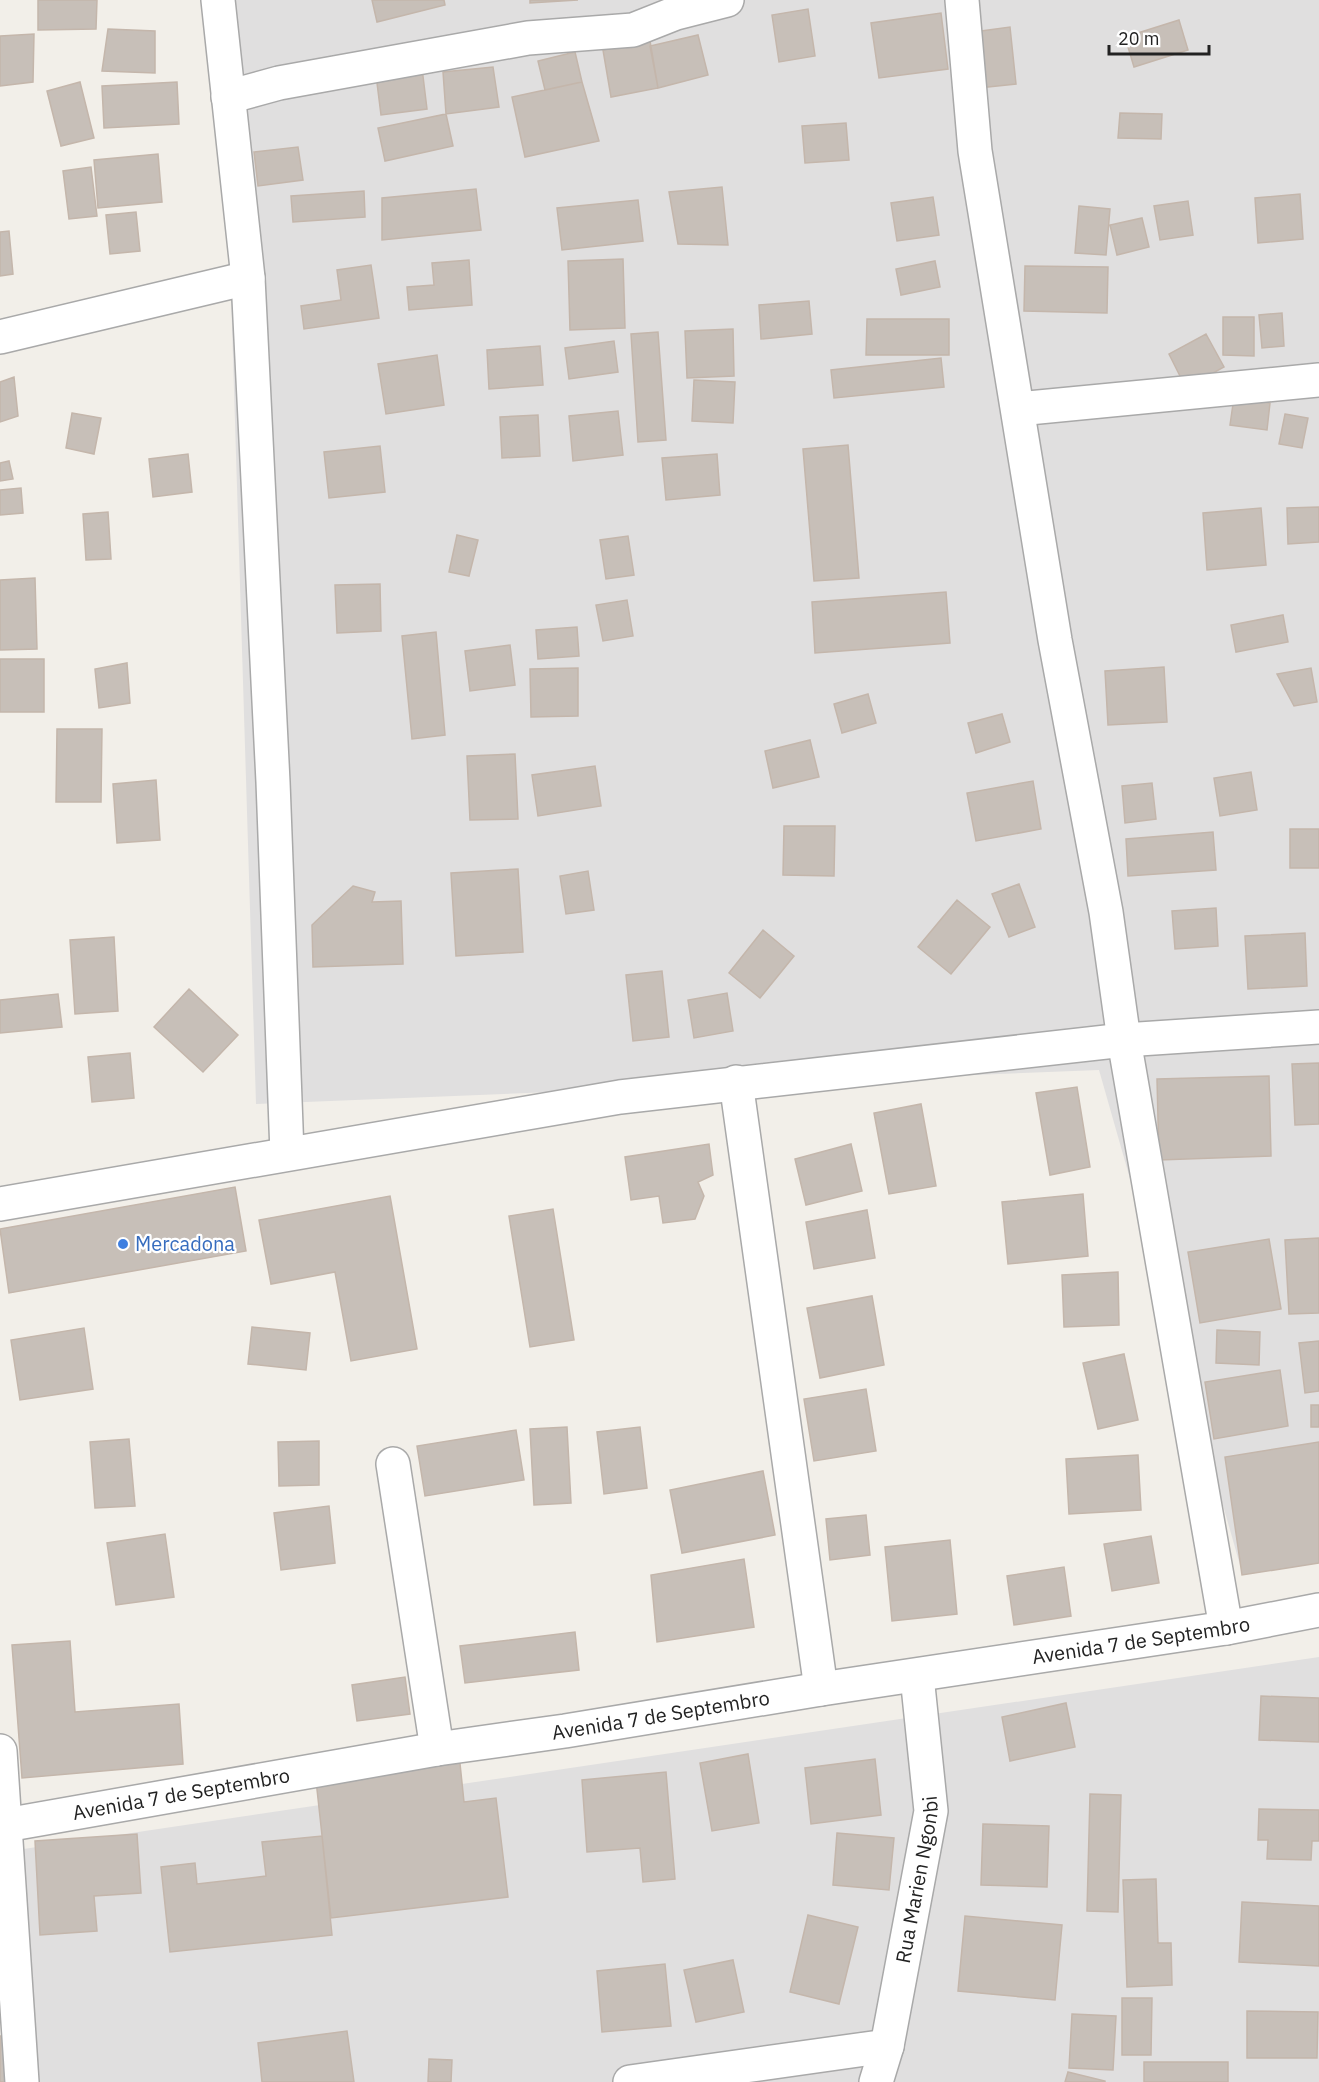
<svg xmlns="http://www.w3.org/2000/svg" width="1319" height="2082" font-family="'IBM Plex Sans',sans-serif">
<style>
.residential{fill:#e0dfdf}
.building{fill:#c7bfb8;stroke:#c4b6ab;stroke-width:1.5}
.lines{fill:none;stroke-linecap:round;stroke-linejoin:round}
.minor-casing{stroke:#a9a9a9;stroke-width:36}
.minor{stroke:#fff;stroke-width:33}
.shop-dot{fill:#3f7fe0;stroke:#fff;stroke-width:2}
.labels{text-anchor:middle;stroke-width:4.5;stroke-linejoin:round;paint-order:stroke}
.shop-label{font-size:20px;fill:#366cbe;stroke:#fff;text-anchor:start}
.street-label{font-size:20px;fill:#222;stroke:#fff}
</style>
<rect width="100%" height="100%" fill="#f2efe9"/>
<path class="residential" d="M222 0H1319V1549L1240 1565 1099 1070 256 1104Z
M1319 1657V2082H34L10 1851Z"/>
<path class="building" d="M38 0H97L96 29 38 30Z
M372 0H444L445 5 377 22Z
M530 0H578L530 3Z
M808 9 815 56 779 62 772 15Z
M941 13 948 69 879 78 871 23Z
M1179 20 1188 50 1134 67 1125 37Z
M1010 27 1016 84 979 88 974 32Z
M108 29 155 31V73L102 71Z
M34 34 33 82 0 86V36Z
M698 35 708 75 658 88 650 46Z
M650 41 658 88 611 97 603 50Z
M575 52 582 82 545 90 538 61Z
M493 67 499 107 446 114 443 72Z
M422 68 427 109 381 115 376 75Z
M80 82 94 138 61 146 47 91Z
M177 82 179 124 104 128 102 86Z
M582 82 599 141 525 157 512 97Z
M1120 113 1162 114 1161 139 1118 138Z
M446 114 453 146 385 161 378 128Z
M846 123 849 160 805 163 802 126Z
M298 147 303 180 258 186 254 152Z
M158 154 162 202 98 208 94 160Z
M91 167 97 216 69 219 63 171Z
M722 187 728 245 678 244 669 192Z
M476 189 481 230 382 240V198Z
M364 191 365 217 293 222 291 196Z
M1300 194 1303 239 1258 243 1255 198Z
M933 197 939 235 897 241 891 203Z
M638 200 643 241 562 250 557 208Z
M1188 201 1193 235 1160 240 1154 206Z
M1079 206 1110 209 1106 255 1075 253Z
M136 212 140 251 110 254 106 215Z
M1142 218 1149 247 1117 255 1110 225Z
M9 231 13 274 0 276V232Z
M623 259 625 328 570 330 568 261Z
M469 260 472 305 409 310 407 287 434 285 432 263Z
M935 261 940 287 901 295 896 269Z
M371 265 379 318 304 329 301 306 341 300 337 270Z
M1025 266 1108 267 1107 313 1024 311Z
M809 301 812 334 761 339 759 305Z
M1282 313 1284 346 1262 348 1259 315Z
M1223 317H1254V356L1223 355Z
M867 319H949V355H866Z
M733 329 734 376 687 378 685 331Z
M658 332 666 440 638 442 631 334Z
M1206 334 1224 367 1186 388 1169 354Z
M614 341 618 372 569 379 565 348Z
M540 346 543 385 489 389 487 350Z
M437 355 444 405 386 414 378 364Z
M941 358 944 387 834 398 831 370Z
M14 377 18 416 0 422V382Z
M694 380 735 382 733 423 692 421Z
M1234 397 1270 403 1267 430 1230 425Z
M618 411 623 455 573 461 569 416Z
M72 413 101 418 94 454 66 448Z
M1285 414 1308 418 1302 448 1279 444Z
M538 415 540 456 502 458 500 417Z
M848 445 859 578 814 581 803 449Z
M380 446 385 492 329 498 324 452Z
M188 454 192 492 153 497 149 459Z
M717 454 720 495 666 500 662 458Z
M9 461 13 479 0 481V463Z
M21 488 23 513 0 515V490Z
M1319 507V542L1288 544 1287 508Z
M1261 508 1266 565 1207 570 1203 513Z
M108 512 111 559 86 560 83 514Z
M457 535 478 540 469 576 449 572Z
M628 536 634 575 606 579 600 540Z
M35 578 37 649 0 650V580Z
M380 584 381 631 337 633 335 585Z
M946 592 950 643 815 653 812 602Z
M627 600 633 636 603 641 596 605Z
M1283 615 1288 642 1236 652 1231 625Z
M577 627 579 656 538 659 536 630Z
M436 632 445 735 412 739 402 636Z
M510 645 515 685 470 691 465 651Z
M0 659H44V712H0Z
M127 663 130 703 99 708 95 669Z
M1164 667 1167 722 1108 725 1105 671Z
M578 668V716L531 717 530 669Z
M1311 668 1317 702 1294 706 1277 674Z
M868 694 876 723 842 733 834 704Z
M1002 714 1010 742 976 753 968 723Z
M57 729H102L101 802H56Z
M810 740 819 777 773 788 765 751Z
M515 754 518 819 470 820 467 756Z
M595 766 601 806 538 816 532 775Z
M1251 772 1257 810 1220 816 1214 778Z
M156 780 160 840 117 843 113 784Z
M1033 781 1041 829 976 841 967 793Z
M1152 783 1156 819 1125 823 1122 786Z
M784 826H835L834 876 783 875Z
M1290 829H1319V868H1290Z
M1213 832 1216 870 1128 876 1126 839Z
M518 869 523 952 456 956 451 873Z
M588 871 594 910 566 914 560 876Z
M1019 884 1035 927 1009 937 992 894Z
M353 886 375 892 372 902 401 901 403 964 313 967 312 925Z
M957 900 990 927 951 974 918 947Z
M1216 908 1218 946 1175 949 1172 911Z
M763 930 794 956 760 998 729 973Z
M1305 933 1307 986 1248 989 1245 936Z
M114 937 118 1011 75 1014 70 940Z
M662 971 669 1037 633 1041 626 975Z
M189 989 238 1035 203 1072 154 1027Z
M727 993 733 1031 694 1038 688 1000Z
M58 994 62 1027 0 1033V1000Z
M130 1053 134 1098 92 1102 88 1057Z
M1319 1063V1124L1295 1125 1292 1064Z
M1269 1076 1271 1156 1159 1160 1157 1079Z
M1077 1087 1090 1167 1050 1175 1036 1093Z
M921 1104 936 1186 889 1194 874 1113Z
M709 1144 713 1175 698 1182 704 1196 695 1219 663 1223 659 1196 631 1200 625 1157Z
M851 1144 862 1191 806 1205 795 1159Z
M235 1187 246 1251 9 1293 0 1229Z
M1083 1194 1088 1256 1008 1264 1002 1202Z
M390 1196 417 1349 351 1361 335 1272 271 1284 259 1220Z
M553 1209 574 1340 530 1347 509 1216Z
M867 1210 875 1258 814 1269 806 1222Z
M1319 1238V1313L1289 1314 1285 1240Z
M1269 1239 1281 1309 1200 1323 1188 1252Z
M1118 1272 1119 1325 1064 1327 1062 1275Z
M872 1296 884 1365 820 1378 807 1308Z
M252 1327 310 1333 306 1370 248 1364Z
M84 1328 93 1389 20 1400 11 1340Z
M1217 1330 1260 1332 1259 1365 1216 1363Z
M1319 1341V1391L1305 1393 1299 1343Z
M1124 1354 1138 1420 1098 1429 1083 1363Z
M1280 1370 1288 1426 1214 1439 1205 1382Z
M866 1389 876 1451 814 1461 804 1399Z
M1311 1405H1319V1427H1311Z
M567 1427 571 1503 534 1505 530 1429Z
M640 1427 647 1488 604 1494 597 1432Z
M516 1430 524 1480 425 1496 417 1446Z
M129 1439 135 1506 95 1508 90 1442Z
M319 1441V1485L279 1486 278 1442Z
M1319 1442V1563L1242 1575 1225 1457Z
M1138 1455 1141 1510 1069 1514 1066 1459Z
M763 1471 775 1535 682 1553 670 1490Z
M329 1506 335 1563 281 1570 274 1513Z
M866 1515 870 1555 830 1560 826 1519Z
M165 1534 174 1597 116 1605 107 1543Z
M1151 1536 1159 1583 1112 1591 1104 1544Z
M950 1540 957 1614 892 1621 885 1547Z
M744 1559 754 1627 657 1642 651 1575Z
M1064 1567 1071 1616 1014 1625 1007 1576Z
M575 1632 579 1670 465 1683 460 1646Z
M70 1641 75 1712 179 1704 183 1764 22 1778 12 1645Z
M405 1677 410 1714 357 1721 352 1685Z
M1261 1696 1319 1698V1742L1259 1740Z
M1066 1703 1075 1747 1010 1761 1002 1717Z
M459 1754 464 1802 496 1798 508 1897 331 1918 315 1771Z
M748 1754 759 1823 712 1831 700 1763Z
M875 1759 881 1815 811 1824 805 1768Z
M666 1772 675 1879 643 1882 640 1848 587 1852 582 1780Z
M1090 1794 1121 1795 1118 1912 1087 1911Z
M1259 1809 1319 1810V1841H1312L1311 1860 1267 1859 1268 1840H1258Z
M983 1824 1049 1826 1047 1887 981 1885Z
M837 1833 894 1838 889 1890 833 1885Z
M137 1834 141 1893 94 1896 97 1931 40 1935 35 1841Z
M322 1836 332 1935 170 1952 161 1867 195 1863 197 1884 266 1876 262 1842Z
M1156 1879 1158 1943H1171L1172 1985 1127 1987 1123 1880Z
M1242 1902 1319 1906V1966L1239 1962Z
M808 1915 858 1927 839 2004 790 1992Z
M965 1916 1062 1925 1055 2000 958 1991Z
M733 1960 744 2012 696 2022 684 1970Z
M665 1964 671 2026 602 2032 597 1971Z
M1122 1998H1152L1151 2055H1122Z
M1247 2011 1318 2012 1317 2058H1247Z
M1072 2014 1116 2016 1113 2070 1069 2068Z
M347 2031 354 2082H262L258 2043Z
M0 2036H3L7 2082H0Z
M429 2059 452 2060 451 2082H428Z
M1144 2062H1228V2082H1144Z
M1068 2072 1105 2081V2082H1065Z"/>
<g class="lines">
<g class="minor-casing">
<g id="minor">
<path d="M218 0 248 278 273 782 287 1153"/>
<path d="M962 0 975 151 1055 640 1106 912 1124 1040 1226 1628"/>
<path d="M228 97 279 83 528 38 633 30 676 13 727 0"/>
<path d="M0 337 248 278"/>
<path d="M1018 409 1319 380"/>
<path d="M736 1082 821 1689"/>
<path d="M0 1204 620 1097 1124 1040 1319 1027"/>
<path d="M393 1464 437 1749"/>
<path d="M0 1751 22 2082"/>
<path id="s1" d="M0 1826 437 1749 565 1731 821 1689 1226 1628 1319 1610"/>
<path d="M630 2082 887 2046"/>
<path id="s2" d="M876 2082 887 2046 931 1811 917 1676"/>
</g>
</g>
<use href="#minor" class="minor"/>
</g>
<circle class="shop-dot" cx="123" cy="1244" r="6"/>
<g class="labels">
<g class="shop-label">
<text x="135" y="1251">Mercadona</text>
</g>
<g class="street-label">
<text dy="7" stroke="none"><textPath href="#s1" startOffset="1156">Avenida 7 de Septembro</textPath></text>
<text dy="7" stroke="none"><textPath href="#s1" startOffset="670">Avenida 7 de Septembro</textPath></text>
<text dy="7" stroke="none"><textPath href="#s1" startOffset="184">Avenida 7 de Septembro</textPath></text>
<text dy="7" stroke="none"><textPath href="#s2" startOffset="207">Rua Marien Ngonbi</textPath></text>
</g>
</g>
<path d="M1109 45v9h100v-9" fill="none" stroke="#222222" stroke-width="3"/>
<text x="1118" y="45" font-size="18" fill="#222222" stroke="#ffffff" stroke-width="4.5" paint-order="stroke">20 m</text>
</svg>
